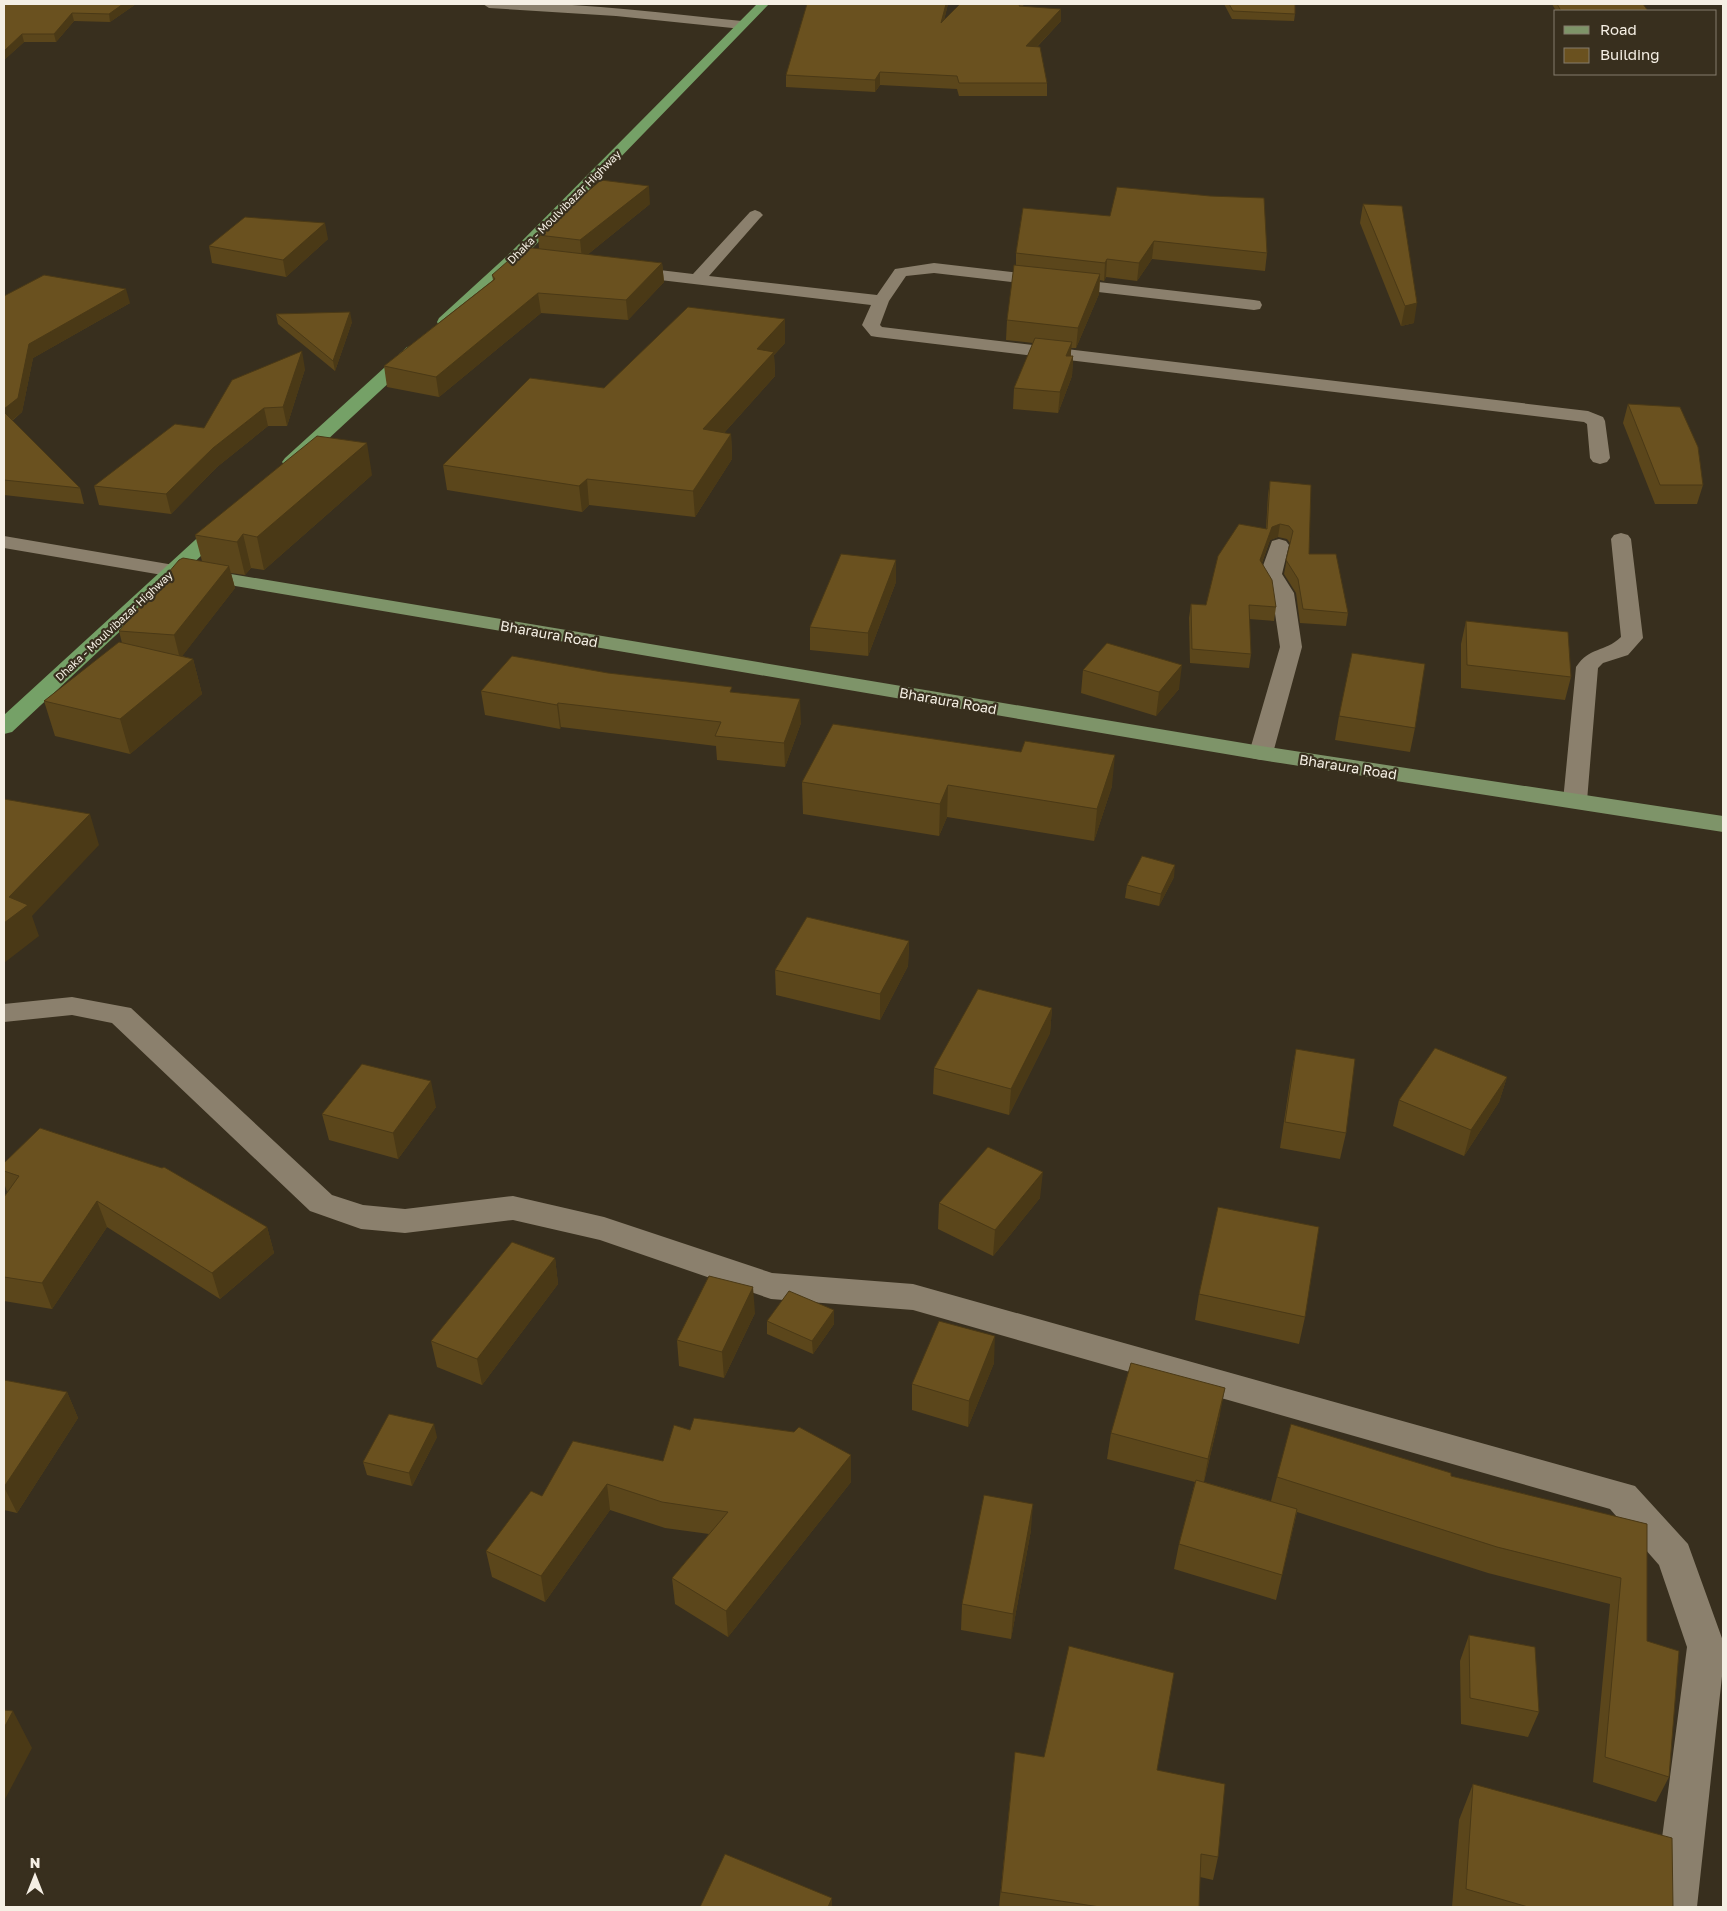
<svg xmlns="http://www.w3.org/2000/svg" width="1727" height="1911" font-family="'Golos Text',sans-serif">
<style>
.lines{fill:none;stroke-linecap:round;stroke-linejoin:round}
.minor{fill:#8b806d;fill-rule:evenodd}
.major{fill:#7e9469;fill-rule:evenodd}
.highway{fill:#75a167;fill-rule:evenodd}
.wall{fill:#5b461b}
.shaded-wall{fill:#4a3916}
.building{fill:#6a511f;stroke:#4a3916}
.labels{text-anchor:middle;stroke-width:4.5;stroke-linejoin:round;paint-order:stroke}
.far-street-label{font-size:11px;fill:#f5efe4;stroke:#382f1e}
.street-label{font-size:14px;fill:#f5efe4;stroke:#382f1e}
</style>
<rect width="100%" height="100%" fill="#382f1e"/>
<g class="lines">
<path class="minor" d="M483 4C567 0 658 13 742 21L748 25 742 29 616 16 489 8Z
M755 210 760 212 763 215 760 218 709 276 877 295 895 269 934 263 1254 300 1260 301 1262 305 1260 309 1254 310 934 273 906 276 889 301 880 325 882 327 1588 411 1603 417 1605 421 1610 458 1607 462 1600 464 1593 462 1590 458 1587 424 1584 422 877 337 871 336 862 325 871 305 626 276 620 274 618 271 620 268 626 266 693 274 750 212Z
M1621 533 1628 535 1631 539 1643 638 1628 655 1603 663 1598 668 1587 801 1584 806 1575 808 1566 806 1563 801 1576 667C1590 646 1604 653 1621 637L1611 539 1614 535Z
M4 536 174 565 181 567 185 571 181 575 174 577 4 548Z
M1279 539 1286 541 1289 545 1282 574 1294 593 1302 647 1273 753 1270 758 1261 760 1252 758 1249 753 1280 647 1272 593 1260 574 1272 541Z
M72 997 131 1008 332 1195 363 1205 405 1209 513 1196 604 1217 772 1273 913 1284 1635 1486 1688 1544 1723 1641V1667L1697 1907H1653L1687 1647 1659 1565 1610 1509 913 1310 771 1299 600 1240 513 1220 405 1233 361 1229 310 1211 112 1023 72 1015 4 1022V1004Z"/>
<path class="major" d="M195 568 1261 746 1723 816V832L1261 760 188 578 184 574 188 570Z"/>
<path class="highway" d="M757 4H769L520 261 451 326H439L437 322 439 318 508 255Z
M413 346 419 347 422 351 419 355 299 466 292 468 285 466 282 462 285 458 407 347Z
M225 517 232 519 235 523 232 527 12 732 4 734V715L218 519Z"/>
</g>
<path class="wall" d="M4 4H136L110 22 74 21 56 42H24L4 60Z
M948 4 944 20 960 4H1024L1023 6 1061 21 1037 47 1047 83V96H959L957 89 880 85 875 92 786 87V75Z
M1224 4H1295V14L1294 21 1232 19Z
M1552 4H1643L1648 11H1556Z
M650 204 587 255 662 263 664 282 628 320 541 313 439 397 387 387 384 366 493 280 492 275 539 249 538 235Z
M1363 204 1414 323 1401 326 1360 223Z
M1023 208 1267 253 1265 271 1152 259 1137 281 1106 277 1104 281 1100 280 1099 294 1076 348H1071V356H1073L1072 376 1058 413 1013 409 1014 388 1033 343 1006 340 1007 320 1016 265V253Z
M328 239 286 277 212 263 209 246Z
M4 296 130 303 33 358 22 412 12 421 80 488 84 504 4 495Z
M276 314 352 322 335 371 278 324Z
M785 343 774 355 775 376 724 433 731 434 732 459 695 517 589 505 582 512 447 490 443 465 604 388Z
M305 369 287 426H268L217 467 171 514 99 505 94 486 204 428Z
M1628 404 1703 485 1697 504H1655L1623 423Z
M372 475 264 570 251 568 245 575 231 573 235 588 182 656 193 659 202 694 130 754 55 736 44 701 122 643 119 631 202 561 195 535Z
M1270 481 1309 554 1348 613 1346 626 1300 623 1296 593 1284 574 1290 543 1287 539 1278 537 1270 540 1262 563 1276 607 1274 621 1249 619 1251 654 1249 668 1190 663 1189 618 1191 604 1206 605 1266 529 1268 495Z
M896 582 868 656 810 650V627Z
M1466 621 1571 677 1565 700 1461 688V644Z
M1083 670 1179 689 1156 716 1081 693Z
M608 673 732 692 801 723 785 767 717 760 716 746 561 727 560 729 485 715 481 691Z
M1339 716 1415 728 1410 752 1335 740Z
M1021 752 1112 786 1094 841 947 817 939 836 803 814 802 782Z
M1174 877 1159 906 1125 898 1127 885Z
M909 941 908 966 880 1020 776 995 775 970Z
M1052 1008 1050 1033 1009 1115 933 1094 934 1068Z
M1296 1049 1346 1133 1340 1159 1280 1148 1291 1075Z
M1507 1077 1499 1102 1464 1156 1393 1126 1399 1100Z
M436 1107 398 1159 329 1140 322 1114Z
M4 1163 267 1227 274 1253 220 1299 107 1227 52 1309 4 1301V1197L7 1192 4 1183Z
M1040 1198 993 1256 938 1229 939 1203Z
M555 1258 558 1284 482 1385 437 1367 431 1341Z
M1199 1294 1305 1317 1299 1344 1195 1320Z
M834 1310V1324L813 1354 767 1334V1321Z
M755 1313 724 1378 679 1366 677 1340Z
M994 1363 968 1427 912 1410V1384Z
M4 1380 67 1392 78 1418 17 1513 4 1510Z
M1220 1414 1204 1482 1271 1501 1277 1477 1451 1476 1647 1524V1641L1669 1777 1656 1802 1593 1782 1610 1604 1488 1573 1297 1512 1276 1600 1174 1569 1179 1544 1195 1482 1107 1459 1111 1433Z
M690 1430 851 1455V1482L728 1637 675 1604 672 1578 709 1534 665 1528 610 1510 545 1602 492 1577 486 1551 542 1496 663 1461Z
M437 1437 412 1486 367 1475 363 1462Z
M1031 1530 1011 1639 961 1630 962 1604Z
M1469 1635 1539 1712 1528 1737 1461 1724 1460 1661Z
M1015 1752 1044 1757 1157 1770 1218 1857 1213 1880 1200 1877 1199 1907H999Z
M1473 1784 1673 1907H1452L1459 1820Z"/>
<path class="shaded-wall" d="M123 4H136L110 22 109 14Z
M946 4H948L940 36 941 23Z
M1061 9V21L1026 58V46Z
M72 13 74 21 56 42 54 34Z
M22 34 24 42 4 60V51Z
M880 72V85L875 92V80Z
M649 186 650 204 582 259 580 240Z
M325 223 328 239 286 277 283 260Z
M1154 241 1152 259 1137 281 1139 263Z
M1107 259 1106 277 1104 281 1105 263Z
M662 263 664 282 628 320 626 300Z
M1100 274 1099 294 1076 348 1078 328Z
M126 289 130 303 33 358 22 412 6 425 4 417V409L29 344Z
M538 293 541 313 439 397 436 377Z
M1417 303 1414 323 1401 326 1405 306Z
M350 312 352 322 335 371 333 361Z
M785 319V343L774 355 775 376 705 454 703 429 757 349Z
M1072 342 1070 362 1066 356Z
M302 351 305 369 287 426 283 407Z
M1073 356 1072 376 1058 413 1060 392Z
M264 408 268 426 217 467 171 514 166 494 213 448Z
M731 434 732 459 695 517 693 491Z
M367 443 372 475 264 570 257 537Z
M587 479 589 505 582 512 579 486Z
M1280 524 1278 537 1270 540 1258 573 1260 560 1272 527Z
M243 534 251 568 245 575 237 542Z
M896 560V582L868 656V633Z
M229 566 235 588 180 659 174 635Z
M193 659 202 694 130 754 120 719Z
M1182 665 1179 689 1156 716 1159 692Z
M800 699 801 723 785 767 784 743Z
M558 703 561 727 560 729 557 705Z
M1115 755 1112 786 1094 841 1097 809Z
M948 785 947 817 939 836 940 804Z
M90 814 99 845 32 916 39 936 4 963V923L9 897Z
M1175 865 1174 877 1159 906 1161 894Z
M909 941 908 966 880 1020V994Z
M1052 1008 1050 1033 1009 1115 1011 1089Z
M1507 1077 1499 1102 1464 1156 1471 1130Z
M431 1081 436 1107 398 1159 393 1133Z
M1043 1172 1040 1198 993 1256 995 1230Z
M97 1201 107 1227 52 1309 42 1283Z
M267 1227 274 1253 220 1299 212 1273Z
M555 1258 558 1284 482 1385 477 1359Z
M753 1287 755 1313 724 1378 722 1352Z
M834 1310V1324L813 1354 812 1341Z
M995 1336 994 1363 968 1427 969 1401Z
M1225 1388 1220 1414 1203 1485 1208 1459Z
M67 1392 78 1418 17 1513 4 1487Z
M434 1424 437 1437 412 1486 409 1473Z
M851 1455V1482L728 1637 726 1611Z
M607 1484 610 1510 545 1602 541 1576Z
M1033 1504 1031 1530 1011 1639 1013 1614Z
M13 1711 32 1748 4 1801V1728Z
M832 1898V1907H828Z"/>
<path class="building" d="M4 4H123L109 14 72 13 54 34H22L4 51Z
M807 4H946L941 23 960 4H1020L1019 6 1061 9 1026 46 1040 47 1047 83H959L957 76 880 72 875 80 786 75Z
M1229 4H1295V14L1233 11Z
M1557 4H1643L1648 11H1561Z
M601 180 649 186 580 240 538 235Z
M1117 187 1210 196 1264 198 1267 253 1154 241 1139 263 1107 259 1105 263 1016 253 1023 208 1110 216Z
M1363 204 1402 206 1417 303 1405 306Z
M245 217 325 223 283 260 209 246Z
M524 247 662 263 626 300 538 293 436 377 384 366 495 279 492 275Z
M1014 265 1100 274 1078 328 1007 320Z
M44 275 126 289 29 344 18 398 4 409V296Z
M688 307 785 319 757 349 774 352 703 429 731 434 693 491 587 479 579 486 443 465 530 378 604 388Z
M350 312 333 361 276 314Z
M1035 338 1072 342 1066 356H1073L1060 392 1014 388Z
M302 351 283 407 264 408 213 448 166 494 94 486 175 424 204 428 232 380Z
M1628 404 1680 407 1698 447 1703 485H1660Z
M4 412 80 488 4 480Z
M317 436 367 443 257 537 243 534 237 542 195 535Z
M1270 481 1311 485 1309 554H1336L1348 613 1303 609 1298 579 1286 560 1293 531 1289 526 1280 524 1272 527 1260 560 1272 580 1276 607 1249 605 1251 654 1192 649 1191 604 1206 605 1218 556 1239 524 1267 529Z
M841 554 896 560 868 633 810 627Z
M183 558 229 566 174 635 119 631 179 560Z
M1466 621 1568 632 1571 677 1467 665Z
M119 642 193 659 120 719 44 701Z
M1107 643 1182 665 1159 692 1083 670Z
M1352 653 1425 664 1415 728 1339 716Z
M512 656 608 673 732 687 730 692 800 699 784 743 715 736 721 722 558 703 557 705 481 691Z
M833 724 1021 752 1025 741 1115 755 1097 809 948 785 940 804 802 782Z
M4 799 90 814 9 897 28 905 4 923Z
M1142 856 1175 865 1161 894 1127 885Z
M807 917 909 941 880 994 775 970Z
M978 989 1052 1008 1011 1089 934 1068Z
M1435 1048 1507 1077 1471 1130 1399 1100Z
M1296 1049 1355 1059 1346 1133 1285 1122Z
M362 1064 431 1081 393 1133 322 1114Z
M40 1128 162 1168 164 1167 267 1227 212 1273 97 1201 42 1283 4 1277V1197L19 1176 4 1171V1163Z
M988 1147 1043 1172 995 1230 939 1203Z
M1218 1207 1319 1227 1305 1317 1199 1294Z
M512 1242 555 1258 477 1359 431 1341Z
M709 1276 753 1287 722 1352 677 1340Z
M789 1291 834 1310 812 1341 767 1321Z
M939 1321 995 1336 969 1401 912 1384Z
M1131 1363 1225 1388 1208 1459 1111 1433Z
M4 1380 67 1392 4 1487Z
M389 1414 434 1424 409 1473 363 1462Z
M694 1418 794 1432 799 1427 851 1455 726 1611 672 1578 728 1512 662 1502 607 1484 541 1576 486 1551 531 1491 542 1496 573 1441 663 1461 674 1425 690 1430Z
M1291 1424 1451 1473V1476L1647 1524V1641L1679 1651 1669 1777 1605 1757 1621 1578 1497 1547 1277 1477Z
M1196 1480 1297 1509 1282 1575 1179 1544Z
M984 1495 1033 1504 1013 1614 962 1604Z
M1469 1635 1535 1647 1539 1712 1470 1698Z
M1069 1646 1174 1673 1157 1770 1225 1784 1218 1857 1201 1854 1199 1907H1100L1001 1892 1015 1752 1044 1757Z
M4 1710 13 1711 4 1728Z
M1473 1784 1672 1838 1673 1907H1528L1466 1889Z
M725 1854 832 1898 828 1907H700Z"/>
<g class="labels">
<g class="far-street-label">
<text transform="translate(564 207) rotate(-45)" y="4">Dhaka - Moulvibazar Highway</text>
<text transform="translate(114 626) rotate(-43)" y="4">Dhaka - Moulvibazar Highway</text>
</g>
<g class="street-label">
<text transform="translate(549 634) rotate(10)" y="5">Bharaura Road</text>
<text transform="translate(948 701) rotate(10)" y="5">Bharaura Road</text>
<text transform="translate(1348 767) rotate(9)" y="5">Bharaura Road</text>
</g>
</g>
<rect width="1727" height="1911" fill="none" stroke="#f5efe4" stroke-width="10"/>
<rect x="1554" y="10" width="162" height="65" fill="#382f1e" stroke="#847c6d"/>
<rect x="1564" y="26" width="25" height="8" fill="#7e9469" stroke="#847c6d"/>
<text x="1600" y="35" font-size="15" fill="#f5efe4">Road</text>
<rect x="1564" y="48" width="25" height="15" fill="#6a511f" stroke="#847c6d"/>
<text x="1600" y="60" font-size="15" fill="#f5efe4">Building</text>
<g transform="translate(35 1876)" stroke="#382f1e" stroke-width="4" paint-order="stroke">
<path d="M0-4L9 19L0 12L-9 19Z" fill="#f5efe4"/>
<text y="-8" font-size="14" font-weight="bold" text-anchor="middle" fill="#f5efe4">N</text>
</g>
</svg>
